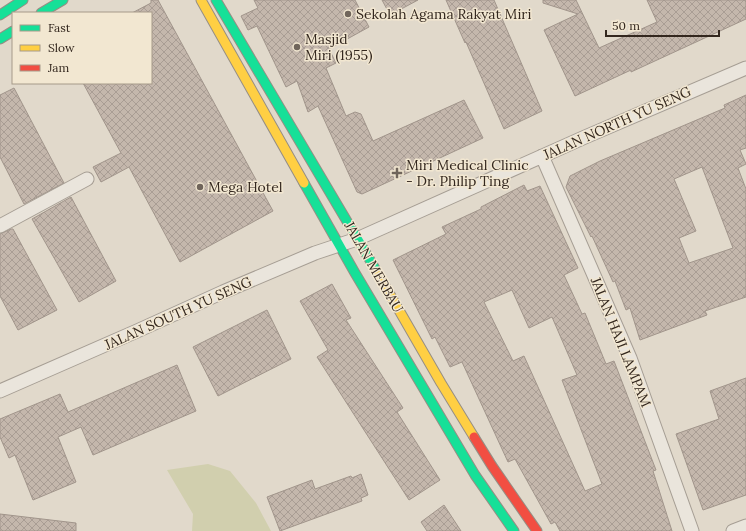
<svg xmlns="http://www.w3.org/2000/svg" width="746" height="531" font-family="Lora,serif">
<style>
.green{fill:#d1cfae}
.building{fill:url(#building-cross-hatch);stroke:#a1958b;fill-rule:evenodd}
.lines{fill:none;stroke-linecap:round;stroke-linejoin:round}
.street-casing{stroke:#a69e94;stroke-width:15}
.fast-casing{stroke:#968e84;stroke-width:11}
.slow-casing{stroke:#968e84;stroke-width:11}
.jam-casing{stroke:#968e84;stroke-width:11}
.street{stroke:#eae5dc;stroke-width:13}
.fast{stroke:#16e098;stroke-width:9}
.slow{stroke:#ffcf43;stroke-width:9}
.jam{stroke:#f24e42;stroke-width:9}
.poi-dot{fill:#70655b;stroke:#f2e7d1;stroke-width:1.5}
.labels{text-anchor:middle;stroke-width:3;stroke-linejoin:round;paint-order:stroke}
.poi-label{font-size:14px;fill:#33271e;stroke:#f2e7d1;text-anchor:start}
.street-label{font-size:14px;fill:#33271e;stroke:#f2e7d1}
</style>
<defs>
<pattern id="building-cross-hatch" width="8" height="8" patternUnits="userSpaceOnUse"><rect width="8" height="8" fill="#c4b7ac"/><path d="M0 0l8 8M0 8l8-8" fill="none" stroke="#a99d94"/></pattern>
</defs>
<rect width="100%" height="100%" fill="#e1d9cb"/>
<path class="green" d="M208 464 230 471 256 503 271 531H192L193 514 167 470Z"/>
<path class="building" d="M151 0H158L273 211 180 262 129 167 101 182 93 167 121 153 83 83H151V13H132L151 3Z
M254 0H355L369 27 329 49 336 63 326 68 346 116 355 112 361 114 373 141 464 100 483 138 362 194 357 192 318 106 308 112 297 81 286 87 257 26 248 30 241 16 258 8Z
M382 0H418L390 15Z
M446 0H494L542 111 504 129 466 42 465 43Z
M543 0H576L599 48 657 22 647 0H746V19L631 72V70L575 96 544 30 578 14 543 3Z
M14 88 64 183 24 204 0 157V95Z
M746 95V148L740 150 746 164 738 168 746 189V297L705 311 707 315 640 340 630 308 626 310 615 281 613 282 592 236 591 237 566 187 570 176 600 161 725 108 724 105ZM702 167 733 248 689 263 679 238 696 231 674 179Z
M524 185 527 191 540 186 578 268 564 275 582 314 585 313 606 364 614 361 656 470 653 471 672 531H560L555 522 551 524 515 459 508 462 462 362 450 367 435 337 432 339 393 260 446 234 442 227 481 209V207ZM512 290 529 328 552 317 577 375 562 380 602 484 585 491 524 356 513 361 484 302Z
M71 197 116 281 79 302 32 219Z
M11 229H13L57 310 18 330 0 296V234Z
M332 284 351 318 346 320 403 408 397 412 440 480 409 500 317 357 328 350 300 301Z
M267 310 291 359 218 396 193 347Z
M177 365 196 411 93 455 81 427 58 437 76 482 33 500 15 455 9 458 0 437V419L60 394 68 412Z
M746 378V495L703 510 676 434 719 419 710 391Z
M361 474 368 495 361 498 362 501 280 531 267 497 312 480 315 489 351 476 352 478Z
M444 505 461 531H427L421 522Z
M0 514 76 523V531H0Z"/>
<g class="lines">
<g class="street-casing">
<path id="street" d="M542 156 630 358 692 531
M0 226 87 179
M0 391 137 331 223 292 315 253 357 239 585 137 746 68
M733 531 746 526"/>
</g>
<g class="fast-casing">
<path id="fast" d="M216 0 377 272
M41 13 63 0
M0 15 23 0
M0 39 13 31
M304 183 355 273 475 475 514 531"/>
</g>
<g class="slow-casing">
<path id="slow" d="M201 0 304 183
M377 272 441 383 474 437"/>
</g>
<g class="jam-casing">
<path id="jam" d="M474 437 492 466 537 531"/>
</g>
<use href="#street" class="street"/>
<use href="#fast" class="fast"/>
<use href="#slow" class="slow"/>
<use href="#jam" class="jam"/>
</g>
<g class="poi-dot">
<circle cx="348" cy="14" r="4"/>
<circle cx="297" cy="47" r="4"/>
<path d="M395 167h4v4h4v4h-4v4h-4v-4h-4v-4h4z"/>
<circle cx="200" cy="187" r="4"/>
</g>
<g class="labels">
<g class="poi-label">
<text x="356" y="19">Sekolah Agama Rakyat Miri</text>
<text x="305" y="44">Masjid<tspan x="305" dy="16">Miri (1955)</tspan></text>
<text x="406" y="170">Miri Medical Clinic<tspan x="406" dy="16">- Dr. Philip Ting</tspan></text>
<text x="208" y="192">Mega Hotel</text>
</g>
<g class="street-label">
<text transform="translate(617 123) rotate(-24)" y="5">JALAN NORTH YU SENG</text>
<text transform="translate(374 267) rotate(60)" y="5">JALAN MERBAU</text>
<text transform="translate(178 313) rotate(-24)" y="5">JALAN SOUTH YU SENG</text>
<text transform="translate(621 342) rotate(68)" y="5">JALAN HAJI LAMPAM</text>
</g>
</g>
<rect x="12" y="12" width="140" height="72" fill="#f2e7d1" stroke="#a69a89"/>
<rect x="20" y="25" width="20" height="6" fill="#16e098" stroke="#a69a89"/>
<text x="48" y="32" font-size="12" fill="#33271e">Fast</text>
<rect x="20" y="45" width="20" height="6" fill="#ffcf43" stroke="#a69a89"/>
<text x="48" y="52" font-size="12" fill="#33271e">Slow</text>
<rect x="20" y="65" width="20" height="6" fill="#f24e42" stroke="#a69a89"/>
<text x="48" y="72" font-size="12" fill="#33271e">Jam</text>
<path d="M606 30v6h113v-6" fill="none" stroke="#33271e" stroke-width="2"/>
<text x="612" y="30" font-size="12" fill="#33271e" stroke="#f2e7d1" stroke-width="3" paint-order="stroke">50 m</text>
</svg>
